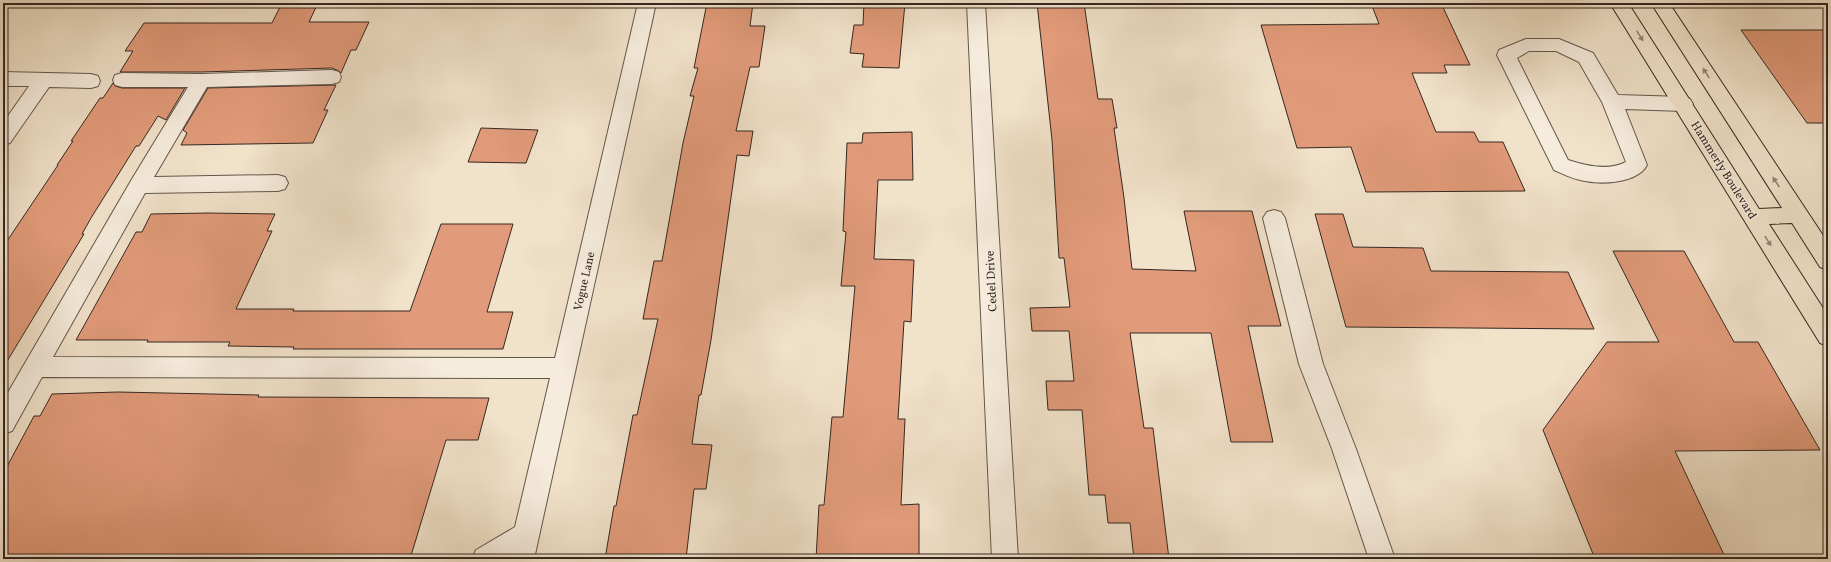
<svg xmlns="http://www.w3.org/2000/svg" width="1831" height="562" font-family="Vollkorn,serif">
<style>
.building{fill:#e19b7a;stroke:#352722}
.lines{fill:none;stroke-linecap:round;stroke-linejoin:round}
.minor-casing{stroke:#64564c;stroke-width:2}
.major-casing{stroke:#352722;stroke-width:2}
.minor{fill:#f6ecdd;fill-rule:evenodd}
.major{fill:#f1e2ca;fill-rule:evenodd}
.oneway{fill:#938476}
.labels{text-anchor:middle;stroke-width:3;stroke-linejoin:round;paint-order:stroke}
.street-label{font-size:12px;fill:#352722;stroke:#f6ecdd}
</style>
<rect width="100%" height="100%" fill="#f1e2ca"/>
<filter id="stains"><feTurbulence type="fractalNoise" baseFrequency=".005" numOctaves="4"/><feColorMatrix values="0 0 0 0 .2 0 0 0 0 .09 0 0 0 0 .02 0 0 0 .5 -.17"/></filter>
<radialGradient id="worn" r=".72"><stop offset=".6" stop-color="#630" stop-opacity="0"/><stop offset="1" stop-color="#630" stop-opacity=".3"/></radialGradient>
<path class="building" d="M282 3H318L309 22H369L356 50H351L341 73 339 71 332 68 201 72H120L133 51H125L144 23H272Z
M707 3H753L750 26H765L759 67H750L736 131H753L749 156 737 155 711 340 701 395H699L692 444 712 445 706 489H694L686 559H605L614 506H616L633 415H637L658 319H643L654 261H662L683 143 694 96H690L698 68H694Z
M864 3H905L899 68 862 67 864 54 850 53 854 25H863Z
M1037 3H1084L1098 99H1112L1117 128H1114L1124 198 1132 269 1196 271 1184 211H1252L1281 326H1248L1273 442H1231L1211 333H1130L1144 428H1153L1169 559H1134L1130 523H1108L1105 495H1089L1082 410H1048L1046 381H1074L1069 331H1032L1030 308 1070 307 1064 258H1059L1052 140Z
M1371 3H1441L1470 65H1444L1447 73H1412L1436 132H1474L1479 142H1503L1525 191 1366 192 1351 147 1297 148 1261 25 1379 24Z
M1741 30H1828V123H1807Z
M113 83 115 86 122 88H185L166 120 158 116 139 146H136L91 218 82 234H84L3 368V247L58 165H57L73 141H71L100 98H103Z
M336 85 324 110H328L313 143 181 145 187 133 183 130 208 88Z
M481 128 538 130 526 163 468 162Z
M912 132 913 180H878L874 259 914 260 911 322 904 321 898 419H905L901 505 919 504V559H816L819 505H824L832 417H843L855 286H841L846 232 843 231 847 143H862L863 133Z
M208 213 275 214 267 231H272L236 309H294L293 311H410L441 224H513L487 312H513L503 349H293L294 347 228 346 230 342H147L148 340H76L136 232H142L151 214Z
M1315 214H1343L1353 247 1423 248 1431 271 1568 272 1594 329 1346 327Z
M1613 251H1684L1734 342H1758L1820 450 1675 451 1726 559H1595L1543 430 1607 342H1659Z
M118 392 259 395 258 397 489 398 478 440H446L410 559H3V474L34 416H40L52 394Z"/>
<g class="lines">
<g class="minor-casing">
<path id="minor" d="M638 3H656L534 559H472L476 550 515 527 550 378 42 377 12 431 3 434V401L132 179 188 87H122L115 85 113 80 115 75 122 73 201 74 332 70 339 72 341 77 339 82 332 84 207 87 154 177 278 175 285 177 288 183 285 189 278 191 145 193 53 357 555 358Z
M967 3H985L1018 559H992Z
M1526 39H1559L1593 53 1618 95 1683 97 1690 99 1693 104 1690 109 1683 111 1625 109 1647 165C1637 184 1599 185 1580 180 1571 178 1563 174 1554 170L1497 55 1499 50ZM1529 51H1556L1579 62 1602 102 1626 162C1609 171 1586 166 1568 160L1517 58Z
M3 72 91 74 98 76 100 81 98 86 91 88 49 87 10 143 3 145V123L29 86H3Z
M1274 210 1281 212 1285 218 1323 364 1356 449 1395 559H1369L1332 449 1299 364 1263 218 1267 212Z"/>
</g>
<g class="major-casing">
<path id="major" d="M1610 3H1628L1759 209 1782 208 1651 3H1669L1828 243V270L1820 267 1792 223 1769 224 1828 316V346L1820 343Z"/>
</g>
<use href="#minor" class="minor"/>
<use href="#major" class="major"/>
</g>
<defs><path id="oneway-solid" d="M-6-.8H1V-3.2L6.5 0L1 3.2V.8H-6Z"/></defs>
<g class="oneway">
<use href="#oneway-solid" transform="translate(1640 36) rotate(58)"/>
<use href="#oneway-solid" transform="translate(1706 73) rotate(-123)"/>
<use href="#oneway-solid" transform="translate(1776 182) rotate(-123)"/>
<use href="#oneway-solid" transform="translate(1768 241) rotate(58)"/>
</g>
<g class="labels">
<g class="street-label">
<text transform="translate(1724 170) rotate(58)" y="4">Hammerly Boulevard</text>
<text transform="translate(584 281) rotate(-77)" y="4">Vogue Lane</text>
<text transform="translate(991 281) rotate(-93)" y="4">Cedel Drive</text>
</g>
</g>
<rect width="1831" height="562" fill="none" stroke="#f1e2ca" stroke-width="16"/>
<rect x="4" y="4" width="1823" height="554" fill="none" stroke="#352722" stroke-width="2"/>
<rect x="8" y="8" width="1815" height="546" fill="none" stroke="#352722"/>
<rect width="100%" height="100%" filter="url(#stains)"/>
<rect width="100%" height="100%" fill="url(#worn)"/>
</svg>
